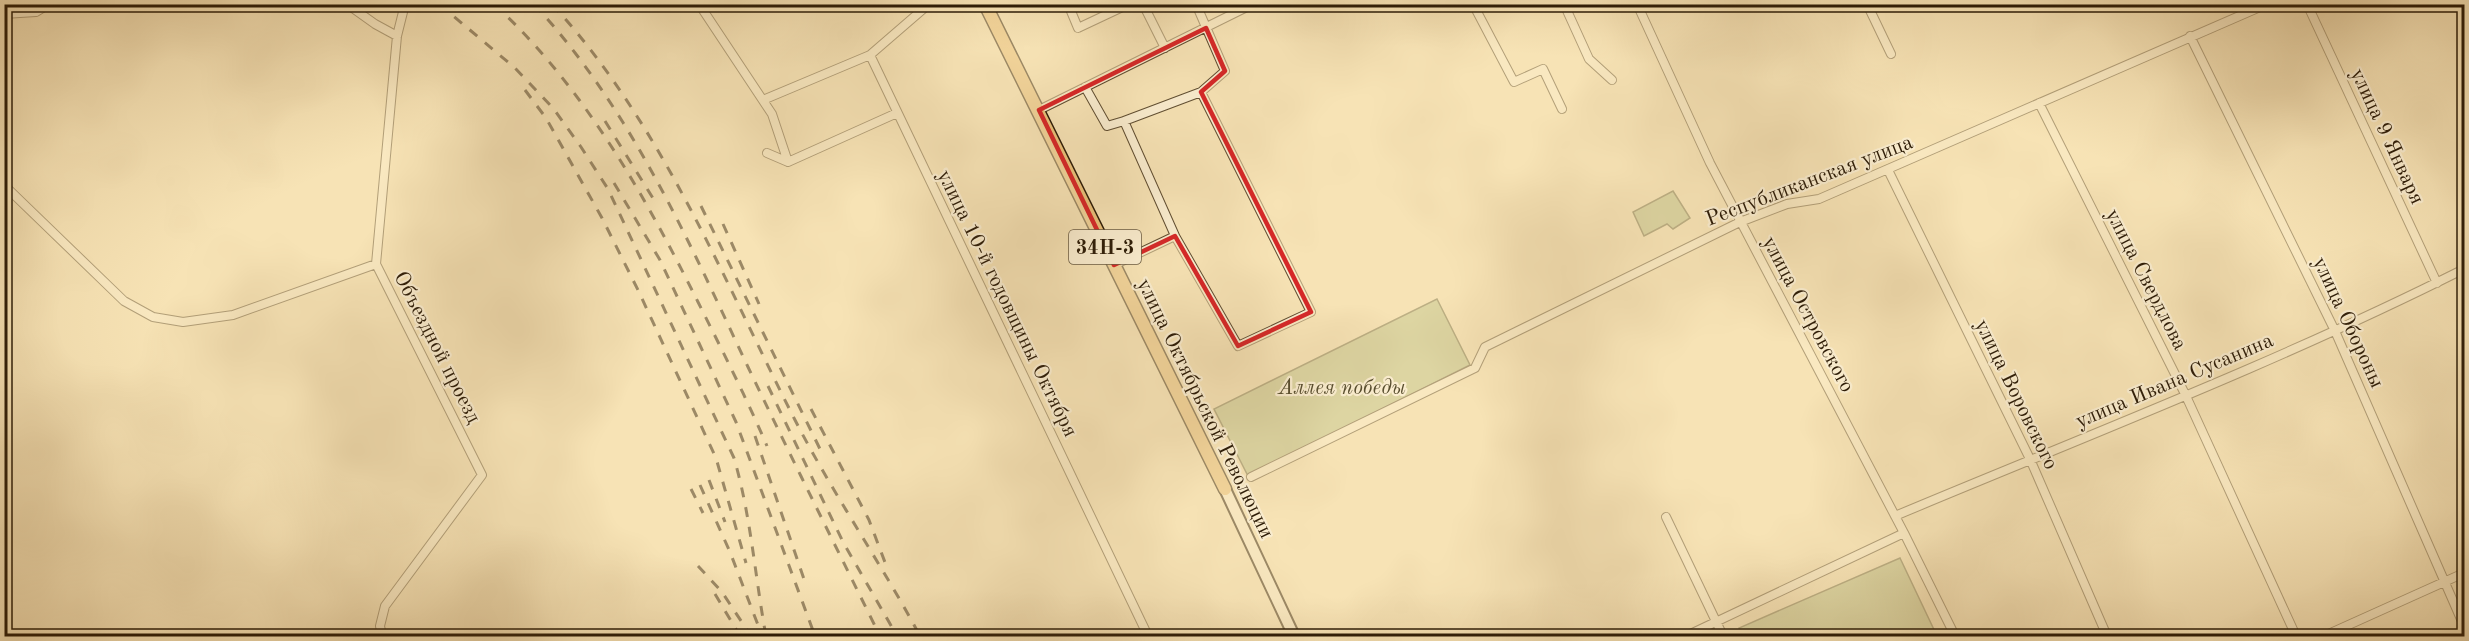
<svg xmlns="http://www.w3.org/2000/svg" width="2469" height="641" font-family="'Old Standard TT',serif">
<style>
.green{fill:#bdc38d;stroke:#75704a;stroke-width:1.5}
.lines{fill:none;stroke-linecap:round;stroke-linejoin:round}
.street-casing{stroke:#604e32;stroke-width:10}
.secondary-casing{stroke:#2d1c07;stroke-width:14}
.primary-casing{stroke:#2d1c07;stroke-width:15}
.street{stroke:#faedcf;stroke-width:8}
.secondary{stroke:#faedcf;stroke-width:10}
.primary{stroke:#ecc27a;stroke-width:12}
.rail{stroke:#2d1c07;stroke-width:3;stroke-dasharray:10 10;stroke-linecap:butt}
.marked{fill:none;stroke:#d62828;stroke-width:4.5;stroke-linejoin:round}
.labels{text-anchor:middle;stroke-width:4.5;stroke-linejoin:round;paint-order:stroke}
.shield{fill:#faedcf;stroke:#6a5b43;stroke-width:1.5}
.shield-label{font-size:20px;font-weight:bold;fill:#2d1c07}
.street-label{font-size:21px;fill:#2d1c07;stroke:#faedcf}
.park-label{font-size:21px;font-style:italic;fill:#584e2f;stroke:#faedcf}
</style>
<rect width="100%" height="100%" fill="#f7e3b5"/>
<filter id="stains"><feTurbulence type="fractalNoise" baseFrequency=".00333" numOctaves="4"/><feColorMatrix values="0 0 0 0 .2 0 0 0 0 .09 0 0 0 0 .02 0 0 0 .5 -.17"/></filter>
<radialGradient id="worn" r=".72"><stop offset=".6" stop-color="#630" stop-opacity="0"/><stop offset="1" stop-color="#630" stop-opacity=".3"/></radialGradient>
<path class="green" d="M1673 191 1690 218 1673 229 1667 224 1644 236 1633 212Z
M1437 299 1470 365 1248 476 1214 409Z
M1900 558 1937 636H1743L1739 628Z"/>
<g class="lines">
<g class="street-casing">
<path id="street" d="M347 4 375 24 397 36
M699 4 772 114 788 162
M1068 4 1078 28 1129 4
M1143 4 1165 48
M1473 4 1514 82 1543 69 1562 109
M1564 4 1589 59 1612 80
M1637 4 1710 163 1904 533 1955 636
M1867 4 1891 54
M2307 4 2437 283
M4 14 36 12 49 4
M2190 36 2335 331 2464 626
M870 55 1148 636
M1085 87 1107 126 1124 121 1176 238
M763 100 870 55 929 4
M2039 103 2186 396 2296 636
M1039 110 1253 4
M1124 121 1201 92
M767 153 788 162 897 113
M1888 170 2030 459 2107 636
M4 185 124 301 153 317 183 322 233 315 376 264
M1114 265 1175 236 1238 346 1311 312 1201 92 1225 71 1196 4
M1251 477 1475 368 1485 347 1740 222 1787 204 1819 199 2267 4
M1895 516C2086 436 2279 362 2464 269
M1666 517 1723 636
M382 636 380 626 385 606 482 475 376 264 397 36 405 4
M1686 636 1904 533
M2324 636 2464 573"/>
</g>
<g class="secondary-casing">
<path id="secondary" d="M1225 489 1294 636"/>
</g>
<g class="primary-casing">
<path id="primary" d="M985 4 1225 489"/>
</g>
<use href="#street" class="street"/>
<use href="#secondary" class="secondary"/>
<use href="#primary" class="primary"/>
<path class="rail" d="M439 4 515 68 553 108 581 147 608 189 734 458C751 516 755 577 766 636
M494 4C584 87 644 194 698 302 722 350 746 397 767 446
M534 4C631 109 688 240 748 367 791 457 836 547 880 636
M552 4C662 124 722 277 795 420 833 494 881 563 920 636
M525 90 546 118 602 218 638 290 716 458 746 563
M605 121 656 203
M614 183 660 260 736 422 815 636
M701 206 820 449
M723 224 759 304
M768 386 843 542 897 636
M811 409 869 520 886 565
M755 436 805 582
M709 480 725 522
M700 485 730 552 758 625
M691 489 703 513
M698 566 722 592 751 636
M715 594 740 636"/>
</g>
<path d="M0 0H2469V641H0ZM1206 28 1225 71 1201 92 1311 312 1238 346 1175 236 1114 265 1039 110Z" fill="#f7e3b5" fill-opacity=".55" fill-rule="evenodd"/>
<path class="marked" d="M1206 28 1225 71 1201 92 1311 312 1238 346 1175 236 1114 265 1039 110Z"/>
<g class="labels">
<rect class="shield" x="1069" y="230" width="72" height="34" rx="4.5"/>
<g class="shield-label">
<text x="1105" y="254">34Н-3</text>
</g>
<g class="street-label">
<text transform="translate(2388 136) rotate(65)" y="7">улица 9 Января</text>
<text transform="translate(1809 180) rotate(-21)" y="7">Республиканская улица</text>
<text transform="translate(2147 279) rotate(63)" y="7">улица Свердлова</text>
<text transform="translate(1008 303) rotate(64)" y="7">улица 10-й годовщины Октября</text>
<text transform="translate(1809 314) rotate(62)" y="7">улица Островского</text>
<text transform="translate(2349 322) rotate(65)" y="7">улица Обороны</text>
<text transform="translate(438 347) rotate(63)" y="7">Объездной проезд</text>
<text transform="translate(2174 380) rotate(-23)" y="7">улица Ивана Сусанина</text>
<text transform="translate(2017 394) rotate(64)" y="7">улица Воровского</text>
<text transform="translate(1206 408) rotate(64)" y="7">улица Октябрьской Революции</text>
</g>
<g class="park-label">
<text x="1342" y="394">Аллея победы</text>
</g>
</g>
<rect width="2469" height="641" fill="none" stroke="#f7e3b5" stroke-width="24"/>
<rect x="6" y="6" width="2457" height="629" fill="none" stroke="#2d1c07" stroke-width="3"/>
<rect x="12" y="12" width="2445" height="617" fill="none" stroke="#2d1c07" stroke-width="1.5"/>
<rect width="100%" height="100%" filter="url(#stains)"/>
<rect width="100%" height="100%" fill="url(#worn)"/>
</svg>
